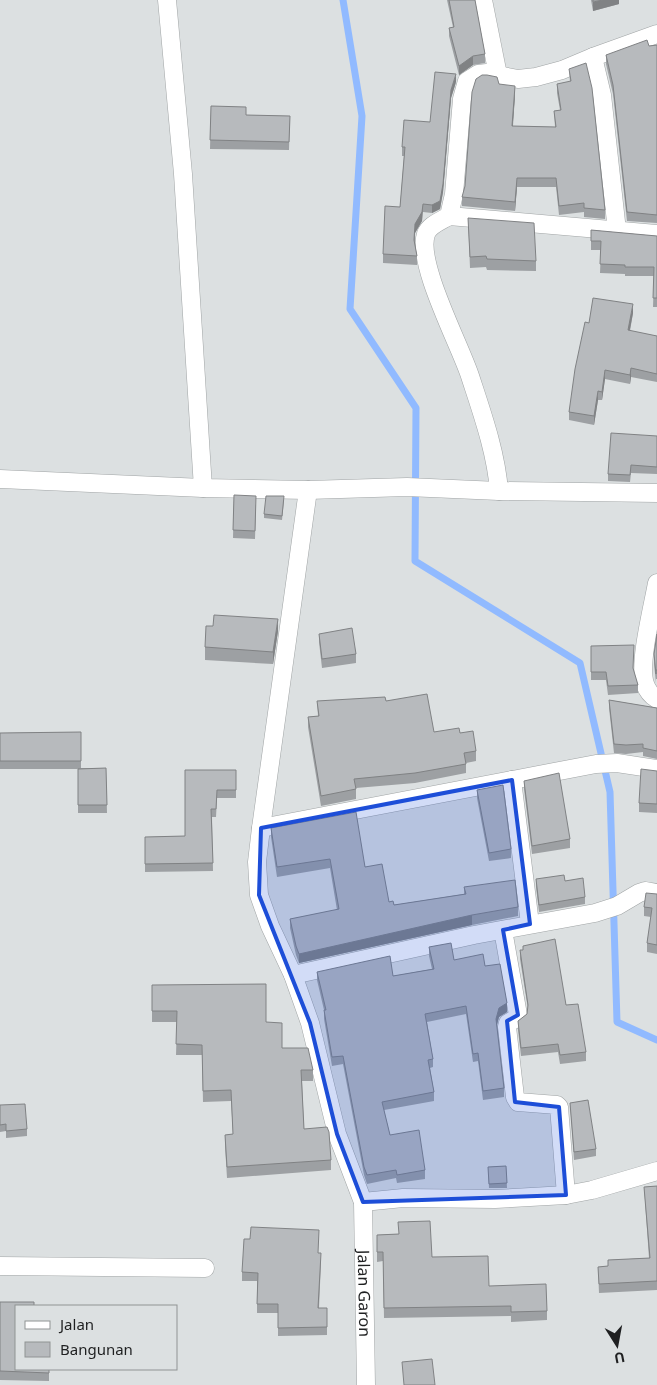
<svg xmlns="http://www.w3.org/2000/svg" width="657" height="1385" font-family="'Noto Sans',sans-serif">
<style>
.lines{fill:none;stroke-linecap:round;stroke-linejoin:round}
.stream{stroke:#91baff;stroke-width:7}
.minor-casing{stroke:#a0a4a5;stroke-width:19}
.minor{stroke:#fff;stroke-width:18}
.wall{fill:#9da0a3}
.shaded-wall{fill:#808284}
.building{fill:#b7babd;stroke:#808284}
.marked{fill:#1d4ed8;fill-opacity:0.2;stroke:#1d4ed8;stroke-width:4;stroke-linejoin:round}
.labels{text-anchor:middle;stroke-width:4;stroke-linejoin:round;paint-order:stroke}
.street-label{font-size:16px;fill:#1f2021;stroke:#dce0e1}
</style>
<rect width="100%" height="100%" fill="#dce0e1"/>
<g class="lines">
<path class="stream" d="M343 0 362 116 350 309 416 408 415 561 580 663 610 792 617 1022 657 1040"/>
<g class="minor-casing">
<g id="minor">
<path d="M167 0 183 174 203 488"/>
<path d="M483 0 498 75"/>
<path d="M593 57 602 95 617 231"/>
<path d="M449 216 657 234"/>
<path d="M0 479 203 488 308 490 407 487 499 491 657 493"/>
<path id="s1" d="M308 490 261 828 257 862 259 895 270 926 293 975 310 1023 337 1134 363 1202 366 1385"/>
<path d="M499 491C496 452 482 413 470 376 460 345 416 263 426 234 429 225 441 221 449 216L454 194 462 99 467 81 478 74 487 73 518 79 536 77 562 70 593 57 657 34"/>
<path d="M657 583C653 606 638 664 645 684 647 690 652 696 657 699"/>
<path d="M512 780 530 924"/>
<path d="M261 828 596 764 617 763 657 769"/>
<path d="M503 930 518 1015 517 1018 508 1023 507 1027 515 1097 518 1102 557 1105 559 1107 566 1195"/>
<path d="M293 975 474 935 595 913 617 906 639 893 645 891 657 893"/>
<path d="M363 1202 403 1198 495 1199 566 1195 592 1190 657 1171"/>
<path d="M0 1266 205 1268"/>
</g>
</g>
<use href="#minor" class="minor"/>
</g>
<path class="wall" d="M447 0H475L485 54V63L473 65 459 75 449 36V28L453 27Z
M591 0H619V4L593 11Z
M657 45V223L627 221 613 94 606 64V55L649 46Z
M569 69 605 210V219L584 217V212L559 215 556 187H517L515 211 462 206V197L499 84 515 95 513 126 555 127 554 111 560 110 557 93V84L570 82Z
M456 82 451 98 443 192 440 209 432 213 423 212 422 221 415 233V243L417 256V265L383 263V254L400 207 404 156H402V147L430 122Z
M211 106 246 115 290 116 289 150 210 149Z
M468 218 536 261V271L487 270 486 267 470 268Z
M591 230 657 236V307H653L654 276H625V274L600 273 601 250H591Z
M633 313 630 331 657 336V382L631 377 630 384 605 379 602 400H598L594 425 569 420V412L589 323Z
M657 436V474L631 473 630 482 608 481V474Z
M234 495 256 505 255 539 233 538Z
M284 500 282 520 264 518V514Z
M278 631 273 664 205 660V647Z
M319 634 356 654V663L322 668 319 642Z
M657 634V679H656V683L654 664V654Z
M591 646 633 669 638 685V693L608 695 606 680H591Z
M609 700 657 708V759L643 756V752L626 754 614 753 609 708Z
M317 701H386L434 732 460 733 476 751V761L466 763V773L415 783 356 788V799L321 806 308 727V717L318 716Z
M81 732V768H106L107 813H78V769H0V733Z
M185 770H236V798H217L216 817H212L213 871 145 872V837L185 836Z
M656 771H657V813L639 812V803Z
M524 781 570 839V848L532 854 524 789Z
M477 790 511 849V858L489 861 477 798Z
M271 828 365 867 389 902 394 905 464 894V887L518 907V916L472 925 299 963 296 955 290 928V919L337 910 330 868 277 877 271 837Z
M536 879 565 881 585 897V904L539 912 536 887Z
M657 894V954L647 952V943L651 917 644 916V907Z
M523 946 566 1005 586 1052V1061L560 1064 558 1052 521 1056 518 1030V1021L527 1014 528 1009 520 959V950H523Z
M429 947 454 960 485 966 507 1012 499 1017 497 1025 504 1088V1097L483 1100 478 1061 473 1062 466 1014 427 1022 433 1059V1067L430 1068 434 1092V1101L384 1110 390 1135 425 1170V1179L397 1183 396 1178 367 1184 364 1175 343 1064 332 1066 324 1019V1010L317 980V972L393 976 432 969 429 956Z
M152 985 266 1022 282 1048 313 1070V1081H302L304 1129 331 1160V1170L227 1178 225 1146V1135L233 1134 231 1101 203 1102 202 1055H176L177 1022H152Z
M570 1103 596 1149V1156L574 1160Z
M0 1105 27 1129V1136L6 1138V1131L0 1132Z
M506 1166 507 1188H489L488 1167Z
M657 1186V1290L599 1293 598 1267 608 1266V1260L649 1258 644 1187Z
M398 1234 432 1257 489 1286 547 1311V1320L511 1322V1316L384 1318 383 1261 377 1262V1235Z
M319 1253 321 1262 319 1308H327V1335L278 1336V1313H257V1281H242V1272Z
M0 1302 16 1306 49 1369V1381L0 1380Z"/>
<path class="shaded-wall" d="M603 0H619V4L593 11V2Z
M473 56V65L459 75V66Z
M456 74V82L451 98 443 192 440 209 432 213V205L451 90Z
M515 86V95L512 135V126Z
M517 178V187L515 211V202Z
M423 204 422 221 415 233 414 249 415 224Z
M633 304V313L628 339V330Z
M631 368V377L630 384V375Z
M605 370V379L602 400V392Z
M598 391V400L594 425V416Z
M278 619V631L273 664V652Z
M472 915V925L299 963V954Z
M507 1003V1012L499 1017 496 1028V1019L499 1008Z"/>
<path class="building" d="M449 0H475L485 54 473 56 459 66 449 28 454 27Z
M593 0H603L593 2Z
M647 40 649 46 657 45V215L627 212 613 85 606 55Z
M586 63 592 88 605 210 584 208V203L559 206 556 178H517L515 202 462 197 465 186 472 92 476 79 482 75H487L497 77 499 84 515 86 512 126 556 127 554 111 561 110 557 84 571 81 569 69Z
M435 72 456 74 451 90 443 184 440 201 432 205 423 204 422 212 415 224 414 240 417 256 383 254 385 206 400 207 405 147H402L404 120 430 122Z
M211 106 246 107V115L290 116 289 142 210 140Z
M468 218 534 223 536 261 487 259 486 256 470 257Z
M591 230 657 236V298H653L654 267H625V265L600 264 601 241H591Z
M593 298 633 304 628 330 657 336V374L631 368 630 375 605 370 602 392 598 391 594 416 569 412 575 369 585 322 589 323Z
M611 433 657 436V467L631 465 630 475 608 474Z
M234 495 256 496 255 531 233 530Z
M266 496H284L282 516 264 514Z
M214 615 278 619 273 652 205 647 206 626H213Z
M352 628 356 654 322 659 319 634Z
M657 634V670H656V674L654 654Z
M634 645 633 668 638 685 608 686 606 672H591V646Z
M427 694 434 732 459 728 460 733 473 731 476 751 464 753 466 764 415 773 354 779 356 789 321 796 308 717 319 716 317 701 385 697 386 701Z
M609 700 657 708V751L643 748V744L626 745 614 744Z
M81 732V761H0V733Z
M106 768 107 805H78V769Z
M641 769 657 771V804L639 803Z
M185 770H236V790H217L216 809H211L213 863 145 864V837L185 836Z
M559 773 570 839 532 846 524 781Z
M503 785 511 849 489 853 477 790Z
M356 812 365 867 382 864 389 902 393 901 394 905 466 894 464 887 515 880 518 907 472 915 299 954 296 946 290 919 339 909 330 859 277 867 271 828Z
M564 875 565 881 583 878 585 897 539 905 536 879Z
M646 893 657 894V945L647 943 652 908 644 907Z
M555 939 566 1005 578 1004 586 1052 560 1055 558 1044 521 1048 518 1021 527 1014 528 1005 520 950H523V946Z
M451 943 454 960 483 954 485 966 500 964 507 1003 499 1008 496 1019 504 1088 483 1091 478 1053 473 1054 466 1006 425 1014 433 1059 428 1060 434 1092 382 1102 390 1135 419 1130 425 1170 397 1175 396 1170 367 1175 364 1167 343 1056 332 1057 324 1010H326L317 972 390 956 393 976 434 969 429 947Z
M266 984V1022L282 1023V1048H308L313 1070H301L304 1129 327 1127 329 1132 331 1160 227 1167 225 1135 233 1134 231 1090 203 1091 202 1045 176 1044 177 1011H152V985Z
M588 1100 596 1149 574 1152 570 1103Z
M25 1104 27 1129 6 1131V1124L0 1125V1105Z
M506 1166 507 1183 489 1184 488 1167Z
M657 1186V1281L599 1284 598 1267 608 1266V1260L650 1258 644 1187Z
M430 1221 432 1257 488 1256 489 1286 546 1284 547 1311 511 1312V1306L384 1308 383 1252H377V1235L399 1234 398 1222Z
M251 1227 319 1230 318 1253H321L318 1308H327V1327L278 1328V1304H257L258 1273 242 1272 244 1239H250Z
M0 1302H34V1306H16V1369H49V1373L0 1371Z
M432 1359 435 1385H404L402 1362Z"/>
<path class="marked" d="M512 780 530 924 503 930 518 1015 507 1021 515 1102 559 1107 566 1195 363 1202 337 1134 310 1023 259 895 261 828Z"/>
<g class="labels">
<g class="street-label">
<text dy="6" stroke="none"><textPath href="#s1" startOffset="825">Jalan Garon</textPath></text>
</g>
</g>
<rect x="15" y="1305" width="162" height="65" fill="#dce0e1" stroke="#909394"/>
<rect x="25" y="1321" width="25" height="8" fill="#ffffff" stroke="#909394"/>
<text x="60" y="1330" font-size="15" fill="#1f2021">Jalan</text>
<rect x="25" y="1342" width="25" height="15" fill="#b7babd" stroke="#909394"/>
<text x="60" y="1355" font-size="15" fill="#1f2021">Bangunan</text>
<g transform="translate(617 1345) rotate(169)" stroke="#dce0e1" stroke-width="4" paint-order="stroke">
<path d="M0-4L9 19L0 12L-9 19Z" fill="#1f2021"/>
<text y="-8" font-size="14" font-weight="bold" text-anchor="middle" fill="#1f2021">U</text>
</g>
</svg>
